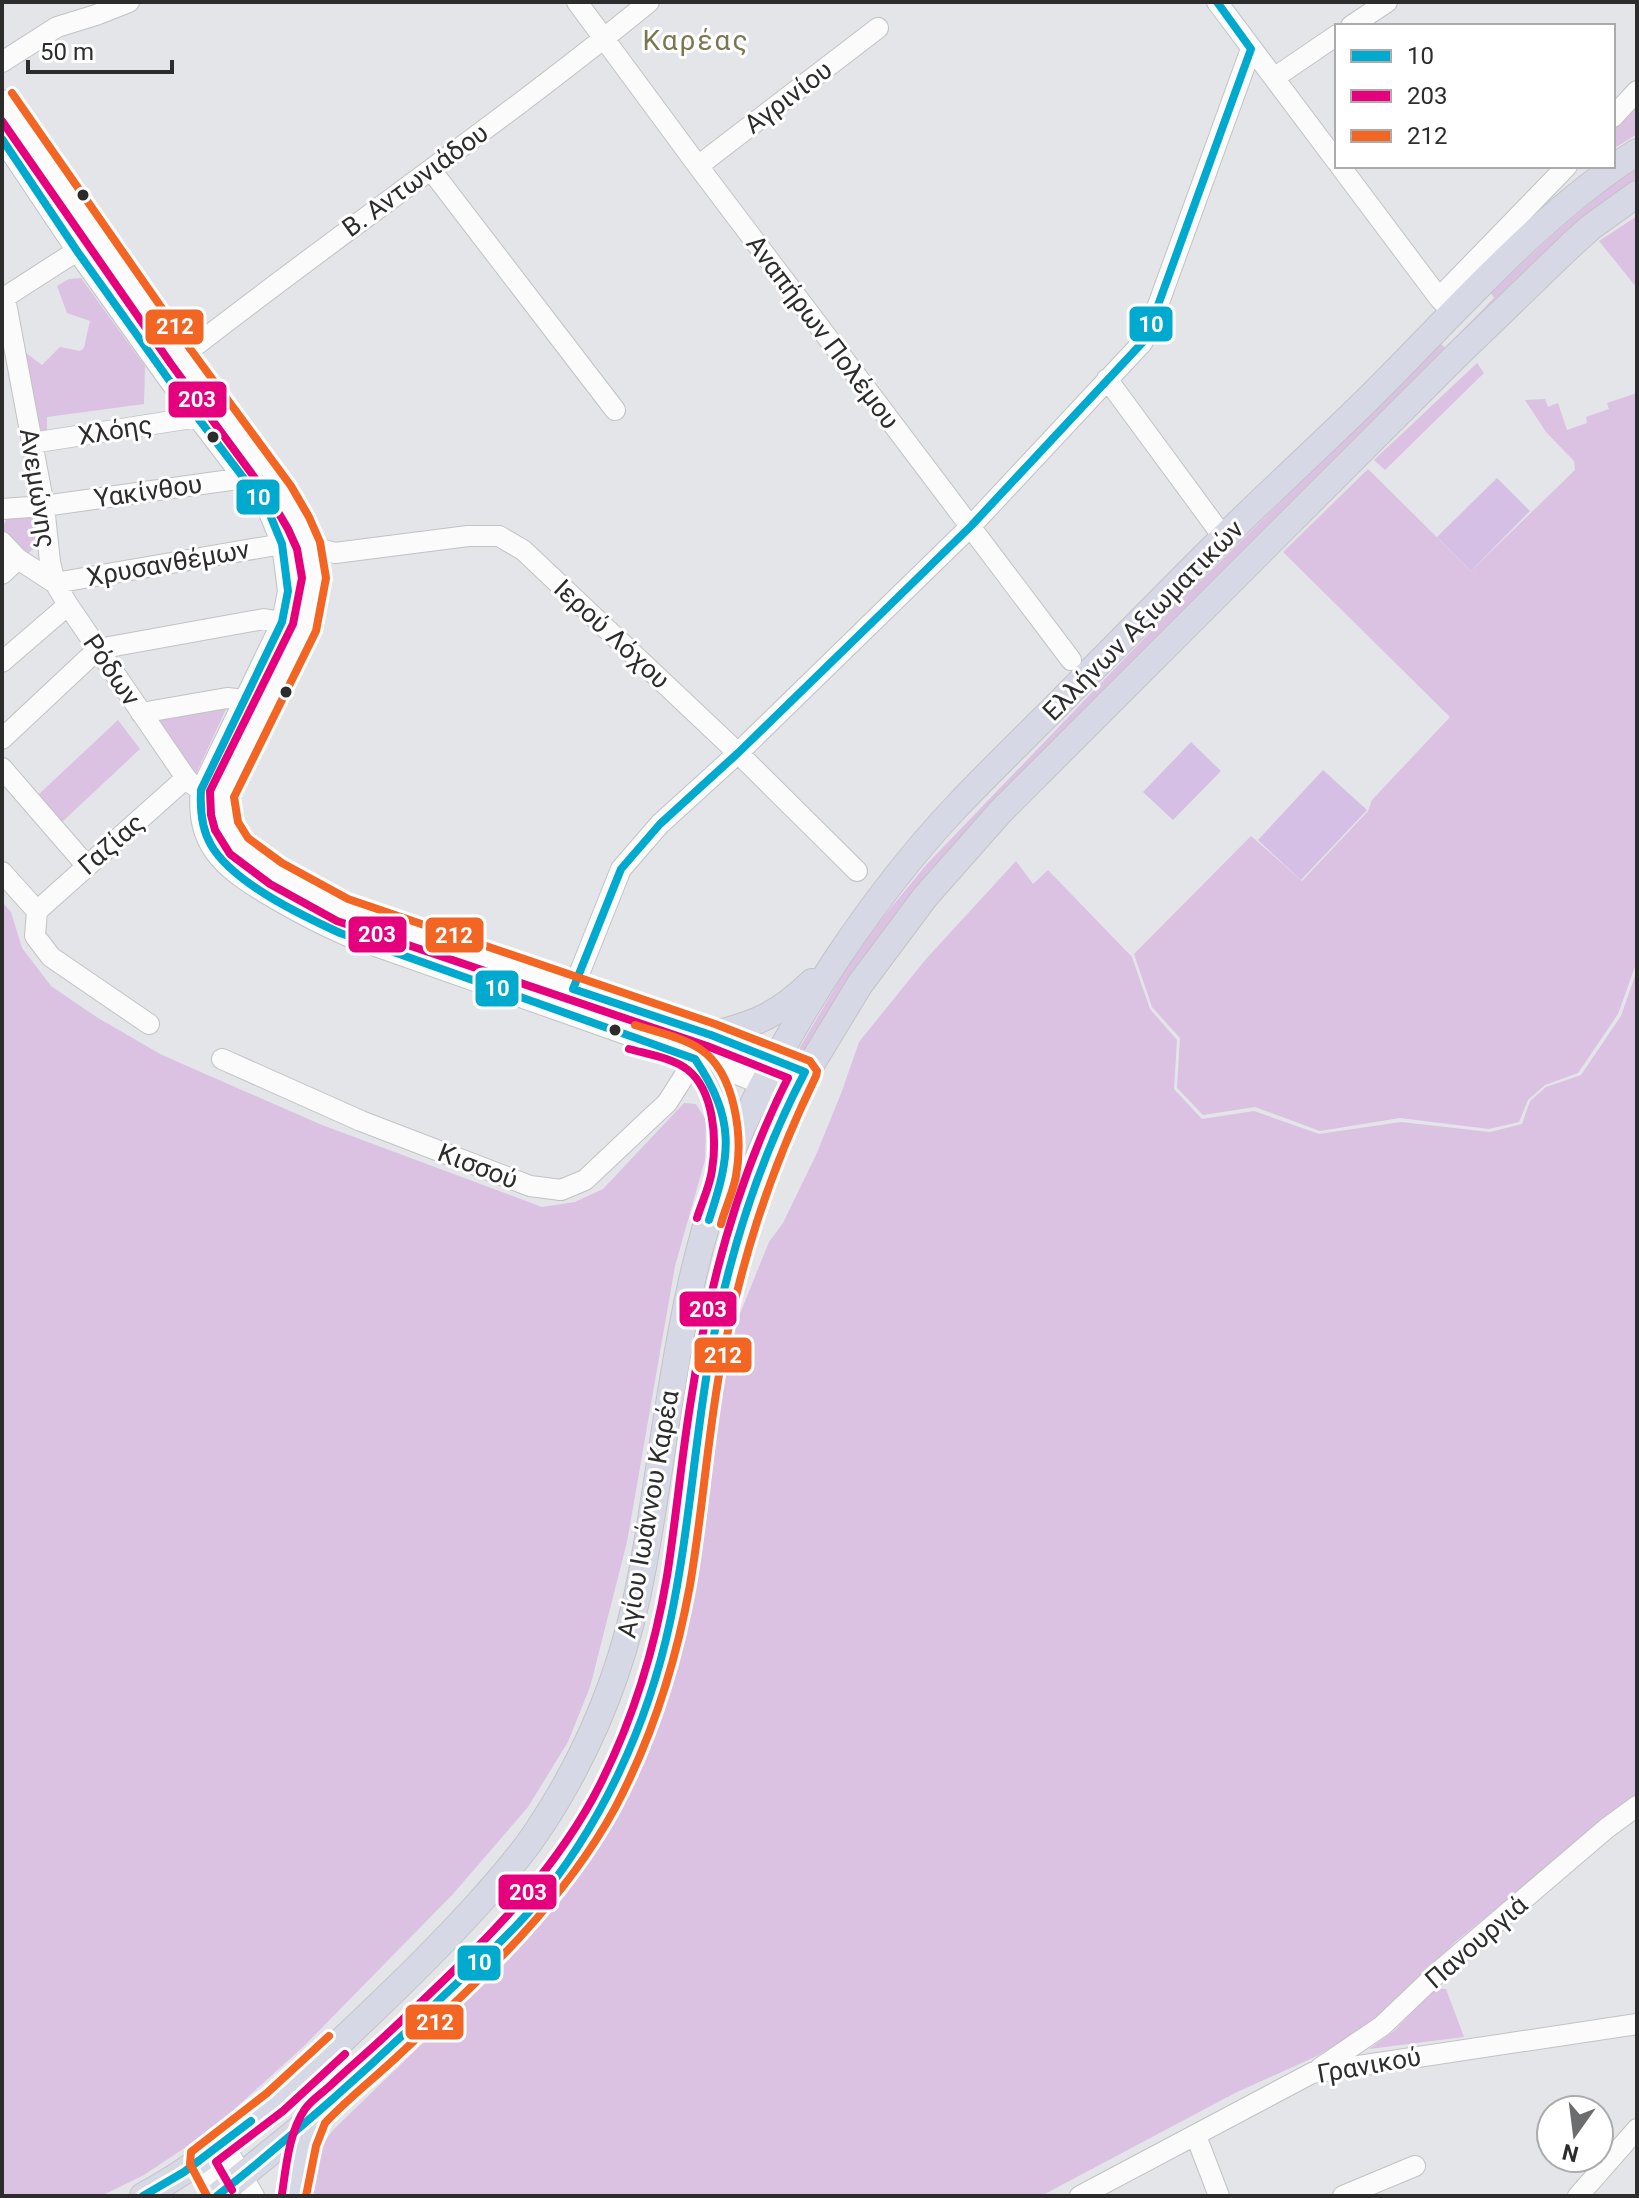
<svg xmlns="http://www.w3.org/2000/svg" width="1639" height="2198" font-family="Roboto,sans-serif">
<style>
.green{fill:#dbc1e2}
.pitch{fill:#d5bfe5}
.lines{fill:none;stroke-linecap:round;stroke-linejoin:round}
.minor-casing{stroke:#c1c2c2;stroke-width:22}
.major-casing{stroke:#c3c3c5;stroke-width:28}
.minor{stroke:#fbfbfc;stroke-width:20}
.major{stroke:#d7d8e5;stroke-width:26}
.bus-1-casing{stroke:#fff;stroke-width:14}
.bus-2-casing{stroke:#fff;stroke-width:14}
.bus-3-casing{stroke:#fff;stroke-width:14}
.bus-1{stroke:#00a9ce;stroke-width:8}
.bus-2{stroke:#e5007d;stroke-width:8}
.bus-3{stroke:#f26522;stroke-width:8}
.bus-dot{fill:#2c2c2c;stroke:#fff;stroke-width:3}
.labels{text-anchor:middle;stroke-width:6;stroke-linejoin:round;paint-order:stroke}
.street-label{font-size:26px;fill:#2c2c2c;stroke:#fff}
.neighbourhood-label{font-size:28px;letter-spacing:2px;fill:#797851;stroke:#fff}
.line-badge{stroke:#fff;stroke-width:3}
.badge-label{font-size:22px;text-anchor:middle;font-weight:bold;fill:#fff}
</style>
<rect width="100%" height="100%" fill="#e4e5e9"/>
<path class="green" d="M1637 103V134L1613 149V129Z
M1637 167V181L1619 194 1452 347 1449 344 1494 298 1491 293C1537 248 1584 205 1637 167Z
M1637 216V288L1599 241Z
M81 278 145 366 144 404 47 417V431H42L34 416 21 349 42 365 60 347 80 351 84 348 90 321 67 313 57 286 69 279Z
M1441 344 1449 351 1234 562 808 1046 799 1053 800 1047 848 966 879 922 927 864 1178 603Z
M1477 363 1484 373 1385 470 1374 460Z
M1637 393V961L1618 1014 1578 1073 1545 1085 1528 1100 1519 1122 1489 1129 1400 1118 1320 1131 1255 1107 1203 1115 1177 1088 1180 1038 1152 1007 1134 954 1251 836 1302 881 1368 811 1372 800 1450 717 1283 552 1368 469 1471 571 1575 470 1574 461 1546 432 1525 400 1545 399 1548 407 1558 403 1567 430 1587 423 1586 417 1609 409 1607 403Z
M26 512 34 520 37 546 26 555 2 530 8 515Z
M228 705 195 776 155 716Z
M118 720 140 749 62 822 38 795Z
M1016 861 1033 884 1048 870 1132 957 1150 1009 1177 1040 1174 1089 1202 1119 1254 1111 1319 1134 1401 1122 1490 1132 1522 1124 1530 1101 1546 1087 1581 1075 1621 1016 1637 970V1799L1571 1848 1455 1942 1388 2013 1319 2055 1235 2093 1041 2196H307C308 2170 317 2151 333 2130L455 2012 523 1942 576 1879 595 1847 634 1761 693 1560 710 1451 733 1331 769 1242 783 1223 816 1155 842 1091 859 1042 926 959Z
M2 902 11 912 22 948 51 986 98 1018 162 1055 322 1125 542 1207 575 1202 603 1189 684 1103 696 1104 706 1120 705 1160 675 1266 627 1542 590 1687 568 1742 528 1807 453 1894 303 2047 210 2131 144 2175 101 2196H2Z
M1436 1988 1446 1989 1464 2037 1369 2049 1394 2031Z"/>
<path class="pitch" d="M1497 478 1530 511 1471 571 1437 537Z
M1191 742 1221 771 1173 820 1143 792Z
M1323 770 1367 810 1301 880 1258 840Z"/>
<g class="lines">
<g class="minor-casing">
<path id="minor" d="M577 2 698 166 1071 660
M1217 2 1337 162
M1351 26 1387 2
M2 62 57 27 96 15 129 2
M1274 78 1337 35
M2 100 181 357 281 493 299 523 309 546 314 578 304 628 222 794 223 813 227 827 239 846 276 873 343 910 711 1035 805 1072
M1613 117 1637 91
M2 139 77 251 169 380 268 510 282 544 288 591 282 622 201 790C194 850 231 873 277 900 301 914 324 926 350 937L719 1067 792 1096
M698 166 878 28
M1340 166 1439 298 1453 313
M431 170 615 410
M5 298 44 506 50 562 55 583
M1439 298 1567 166
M2 299 86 245
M172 364C329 240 495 128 649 2
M1107 379 1224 538
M32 443 198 417
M2 509 44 506 245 478
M2 542 18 559 55 583 68 605 186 778C194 788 202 790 214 793
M2 574 18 559
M55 583 282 544 309 546 335 553 468 536H499L523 550 738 753 857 871
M2 662 68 605
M141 713 227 698 245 700
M2 739 98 649 264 619 282 622
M2 768 86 865
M2 872 37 911 35 936 51 957 149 1024
M37 911 186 778
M573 989 621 869 660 824 738 753 971 526 1142 343 1149 330 1251 49
M222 1059 361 1121 530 1186 561 1190 585 1180 654 1115 667 1103 695 1059
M1320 2068 1382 2026 1444 1967 1607 1828 1637 1806
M1196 2136 1219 2196
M223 2143 254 2196
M201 2159 221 2196
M1080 2196 1312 2073 1637 2024
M1343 2196 1415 2166
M1578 2196 1637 2129"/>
</g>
<g class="major-casing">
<path id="major" d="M711 1035C756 1024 778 1015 812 982
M695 1059C720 1094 727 1113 725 1156
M143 2196C216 2156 278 2099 339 2043 387 1998 434 1953 478 1904 498 1882 519 1858 536 1833 590 1753 626 1662 643 1567 670 1419 680 1259 745 1121 796 1012 874 894 957 806 996 765 1037 726 1077 685 1126 636 1175 585 1225 536 1272 490 1320 446 1367 400 1452 316 1537 216 1637 152
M217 2196 315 2116 495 1948 535 1905 571 1857 603 1805 628 1753 664 1647 678 1576 707 1375 723 1299 754 1186 771 1139 792 1096 860 984 925 897 1001 811 1456 356 1570 246 1591 227 1637 194
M294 2196 302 2153 315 2116"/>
</g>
<use href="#minor" class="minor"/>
<use href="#major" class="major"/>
<g class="bus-1-casing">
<path id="bus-1" d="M2 139 77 251 169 380 268 510 282 544 288 591 282 622 201 790C200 809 201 828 211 845 233 883 301 915 340 933L695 1059C736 1120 731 1154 709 1220
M143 2196 184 2172 251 2121
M217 2196C291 2137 363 2074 431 2008 465 1974 503 1943 534 1906 602 1825 648 1724 670 1622 688 1538 694 1451 708 1366 726 1265 757 1163 805 1072L711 1035 573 989 621 869 660 824 738 753 971 526 1142 343 1149 330 1251 49 1217 2"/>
</g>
<g class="bus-2-casing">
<path id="bus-2" d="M2 121 171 364 271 500 288 529 297 549 302 578 293 624 210 791 211 815 215 830 230 854 270 884 337 921 707 1046 788 1078C736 1181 707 1292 690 1406 681 1462 676 1519 667 1576 654 1653 630 1729 593 1798 541 1892 462 1964 385 2036 368 2052 350 2067 333 2083 324 2092 312 2099 305 2109 289 2132 286 2167 282 2194
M629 1049C647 1054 673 1058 688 1070 714 1091 717 1139 712 1170 710 1186 702 1202 697 1218
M232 2190 216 2162 283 2111 345 2054"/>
</g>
<g class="bus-3-casing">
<path id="bus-3" d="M12 93 191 350 291 486 309 517 320 542 326 578 316 631 234 797 238 822 248 838 282 863 348 899 715 1024 810 1061 817 1071 816 1076C768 1174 739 1267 719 1375 707 1444 702 1515 690 1585 676 1662 652 1738 615 1808 562 1905 481 1979 401 2053 376 2077 348 2098 325 2123L316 2146 306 2196
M635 1025C656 1032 682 1037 700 1049 736 1073 743 1138 736 1176 733 1193 725 1208 721 1224
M207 2196 190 2164 191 2152 267 2093 329 2036"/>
</g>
<use href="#bus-1" class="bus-1"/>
<use href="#bus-2" class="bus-2"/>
<use href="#bus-3" class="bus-3"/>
</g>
<g class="bus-dot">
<circle cx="83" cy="195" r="7"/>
<circle cx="213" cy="437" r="7"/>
<circle cx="286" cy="692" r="7"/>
<circle cx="615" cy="1030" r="7"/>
</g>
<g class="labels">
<g class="street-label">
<text transform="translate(788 97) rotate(-37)" y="9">Αγρινίου</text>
<text transform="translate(415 180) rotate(-36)" y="9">Β. Αντωνιάδου</text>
<text transform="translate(823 332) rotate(53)" y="9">Αναπήρων Πολέμου</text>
<text transform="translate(115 430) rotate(-9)" y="9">Χλόης</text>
<text transform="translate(38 488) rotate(81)" y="9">Ανεμώνης</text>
<text transform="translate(148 491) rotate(-8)" y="9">Υακίνθου</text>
<text transform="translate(168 563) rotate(-10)" y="9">Χρυσανθέμων</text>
<text transform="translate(1143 620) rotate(-45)" y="9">Ελλήνων Αξιωματικών</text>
<text transform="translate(612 634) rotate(43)" y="9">Ιερού Λόχου</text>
<text transform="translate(112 670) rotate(56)" y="9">Ρόδων</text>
<text transform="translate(111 844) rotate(-41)" y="9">Γαζίας</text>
<text transform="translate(478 1166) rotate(21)" y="9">Κισσού</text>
<text transform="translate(648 1514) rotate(-80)" y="9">Αγίου Ιωάννου Καρέα</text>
<text transform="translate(1476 1942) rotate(-41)" y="9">Πανουργιά</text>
<text transform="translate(1369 2065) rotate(-10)" y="9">Γρανικού</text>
</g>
<g class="neighbourhood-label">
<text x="696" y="50">Καρέας</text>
</g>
</g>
<g class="line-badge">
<rect x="1128" y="305" width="46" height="38" rx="8" fill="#00a9ce"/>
<rect x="144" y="308" width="61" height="38" rx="8" fill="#f26522"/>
<rect x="167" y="380" width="61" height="39" rx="8" fill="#e5007d"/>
<rect x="235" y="478" width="46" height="38" rx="8" fill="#00a9ce"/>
<rect x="347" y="915" width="61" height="39" rx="8" fill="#e5007d"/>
<rect x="424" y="916" width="61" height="38" rx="8" fill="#f26522"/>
<rect x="474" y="969" width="46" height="39" rx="8" fill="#00a9ce"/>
<rect x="678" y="1290" width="60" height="38" rx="8" fill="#e5007d"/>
<rect x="693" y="1336" width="60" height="38" rx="8" fill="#f26522"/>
<rect x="497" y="1873" width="61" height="38" rx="8" fill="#e5007d"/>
<rect x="456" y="1944" width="46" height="38" rx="8" fill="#00a9ce"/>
<rect x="404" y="2003" width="61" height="38" rx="8" fill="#f26522"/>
</g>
<g class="badge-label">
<text x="1151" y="332">10</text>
<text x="175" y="334">212</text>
<text x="197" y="407">203</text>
<text x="258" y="505">10</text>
<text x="377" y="942">203</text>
<text x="454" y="943">212</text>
<text x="497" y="996">10</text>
<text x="708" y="1317">203</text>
<text x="723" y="1363">212</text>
<text x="528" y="1900">203</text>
<text x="479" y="1970">10</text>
<text x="435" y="2030">212</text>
</g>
<rect width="1639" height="2198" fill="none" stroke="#2c2c2c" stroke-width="8"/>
<rect x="1335" y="24" width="280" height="144" fill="#ffffff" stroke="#ababab" stroke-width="2"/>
<rect x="1351" y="50" width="40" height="12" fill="#00a9ce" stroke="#ababab" stroke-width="2"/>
<text x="1407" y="64" font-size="24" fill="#2c2c2c">10</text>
<rect x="1351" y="90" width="40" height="12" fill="#e5007d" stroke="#ababab" stroke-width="2"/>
<text x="1407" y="104" font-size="24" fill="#2c2c2c">203</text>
<rect x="1351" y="130" width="40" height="12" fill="#f26522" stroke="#ababab" stroke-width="2"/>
<text x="1407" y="144" font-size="24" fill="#2c2c2c">212</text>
<g transform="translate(1575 2134) rotate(194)"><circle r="38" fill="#ffffff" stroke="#ababab" stroke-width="2"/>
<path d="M0-6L14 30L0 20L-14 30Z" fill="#6c6d6e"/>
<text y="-12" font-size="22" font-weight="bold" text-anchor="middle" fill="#2c2c2c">N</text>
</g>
<path d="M28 60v12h144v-12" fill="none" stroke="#2c2c2c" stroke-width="4"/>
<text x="40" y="60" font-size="24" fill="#2c2c2c" stroke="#ffffff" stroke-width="6" paint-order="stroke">50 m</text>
</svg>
